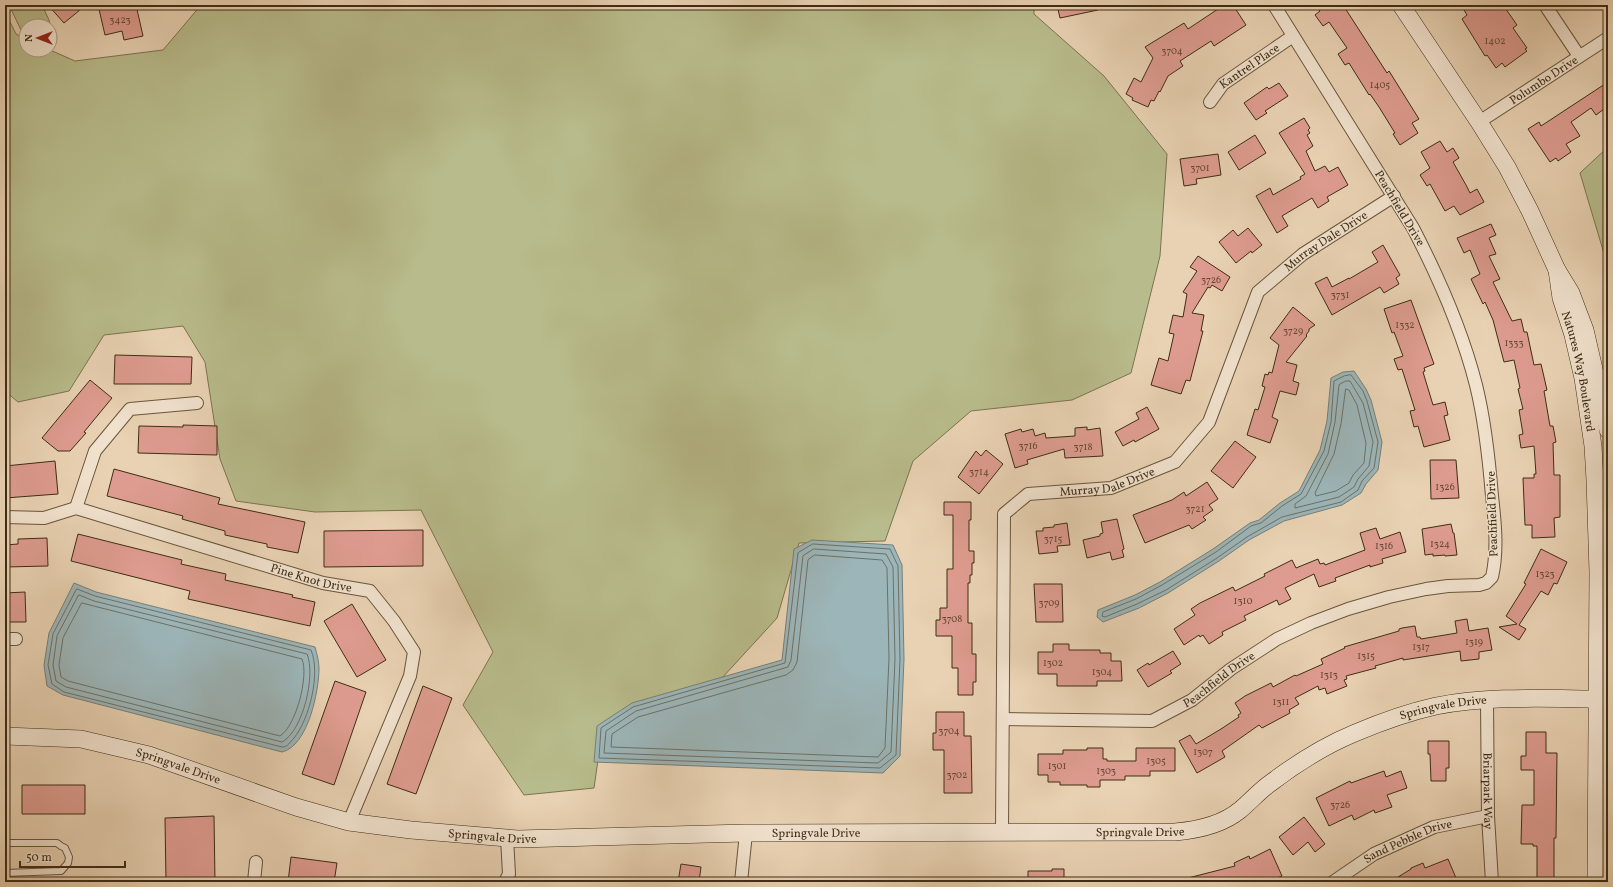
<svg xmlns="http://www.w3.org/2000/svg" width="1613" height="887" font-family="Vollkorn,serif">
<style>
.green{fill:#b8bb8b;stroke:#7b7450}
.water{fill:#9cb5b8;stroke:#767f77}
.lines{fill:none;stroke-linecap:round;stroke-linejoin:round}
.shore{stroke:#6d7166;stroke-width:1}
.building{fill:#de9c90;stroke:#3e2d15}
.lane-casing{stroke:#69563c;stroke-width:8}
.street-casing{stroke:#69563c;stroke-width:14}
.secondary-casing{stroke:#3e2d15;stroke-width:18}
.lane{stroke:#f1e2ce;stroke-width:6}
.street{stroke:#f1e2ce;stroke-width:12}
.secondary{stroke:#f1e2ce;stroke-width:17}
.labels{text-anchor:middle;stroke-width:3;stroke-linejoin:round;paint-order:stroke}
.number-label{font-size:10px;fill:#664934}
.street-label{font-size:12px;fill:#3e2d15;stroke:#f1e2ce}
</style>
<rect width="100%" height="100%" fill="#e9d2b3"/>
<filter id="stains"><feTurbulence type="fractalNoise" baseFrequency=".005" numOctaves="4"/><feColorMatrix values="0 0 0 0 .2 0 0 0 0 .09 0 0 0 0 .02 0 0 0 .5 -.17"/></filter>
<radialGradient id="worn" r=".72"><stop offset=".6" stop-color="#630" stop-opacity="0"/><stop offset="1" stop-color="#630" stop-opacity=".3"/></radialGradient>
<path class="green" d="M9 5H42L49 20 55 45 50 43V26H26V32L21 30Z
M201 5H1034V14L1104 76 1167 154 1160 256 1131 373 1072 400 971 411 913 461 885 541 799 543 777 618 722 678 603 725 594 788 524 795 463 705 493 652 421 510 315 512 236 501 220 459 205 362 183 326 104 335 69 391 18 402 5 391V12L16 34 26 39V50H50L75 61 163 50Z
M1608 147V267L1580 173Z"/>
<path class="water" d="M1354 371 1366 389 1371 400 1382 442 1378 470 1366 484 1361 493 1342 505 1284 521 1249 540 1219 561 1168 593 1139 608 1103 622 1097 617 1098 610 1135 595 1160 582 1213 549 1250 523 1259 520 1280 503 1299 491 1320 450 1327 421 1331 378 1343 372Z
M812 540 893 545 902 565 904 659 900 756 883 773 594 762 597 726 632 703 782 660 794 549Z
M74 583 96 592 315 647C317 654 319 662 319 668 319 691 308 746 282 752L63 695 47 686 44 665 49 633Z"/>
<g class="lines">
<path class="shore" d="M1351 375 1363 391 1367 401 1378 442 1374 468 1362 481 1358 490 1341 502 1282 517 1247 537 1217 558 1166 590 1137 604 1105 617 1102 616 1103 612 1136 599 1162 585 1216 552 1251 526 1261 523 1282 506 1301 494 1324 451 1331 422 1334 381 1344 376Z
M1346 381H1350L1363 403 1373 442 1369 466 1358 479 1354 487 1339 497 1295 508V504L1306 496 1328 454 1335 422 1339 385Z
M1346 389 1349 390 1357 405 1366 443 1364 463 1353 475 1349 483 1336 491 1316 496 1315 493 1334 454 1341 424Z
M813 544 890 549 898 566 900 659 896 755 880 768 599 758 601 728 633 707 785 663 798 553Z
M814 549 886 554 893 567 895 659 891 752 878 763 604 753 606 731 636 711 788 667 791 660 803 556Z
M815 555 882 560 887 568 889 658 885 748 878 757 611 747 612 734 638 717 786 675 793 670 797 662 808 560Z
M77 589 95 596 311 650C321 673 309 720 294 738 290 742 288 747 282 747L64 692 52 684 48 665 53 634Z
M79 595 94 601 307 654C316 675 303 731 282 742L66 687 56 681 53 665 57 636Z
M82 603 302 659C309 676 296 726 280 736L68 681 61 677 59 665 63 638Z"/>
</g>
<path class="building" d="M48 5H86L64 23Z
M98 5H136L143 36 124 40 122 31 105 35Z
M1057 5H1098V10L1060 18Z
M1224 5H1233L1246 25 1214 46 1211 41 1180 61 1183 66 1168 76 1160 92 1159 91 1154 101 1151 100 1148 107 1132 100 1133 98 1126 94 1134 78 1141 82 1153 58 1145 47 1184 23 1188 29Z
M1316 5H1343L1387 73 1389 71 1419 119 1412 123 1418 133 1400 145 1393 134 1395 133 1379 107 1370 94 1369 95 1349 63 1345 65 1338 54 1347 48 1329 22 1323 26 1315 15 1320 11Z
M1461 5H1503L1517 25 1513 28 1527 48 1525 49 1527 51 1505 67 1502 63 1496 68 1487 55 1485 56 1462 19 1467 15Z
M1608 82V106L1596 115 1591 108 1571 122 1580 136 1566 144 1571 152 1558 161 1556 158 1550 162 1528 129 1539 122 1541 126Z
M1279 83 1288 96 1265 111 1267 113 1256 120 1244 103 1267 87 1269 89Z
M1304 118 1310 128 1308 130 1310 133 1307 135 1313 146 1306 151 1315 171 1325 166 1329 172 1338 167 1348 185 1327 197 1329 201 1318 208 1312 198 1282 216 1288 226 1277 233 1256 196 1270 188 1273 195 1301 179 1300 177 1305 174 1279 133Z
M1255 135 1266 153 1239 170 1228 152Z
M1440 141 1447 152 1453 148 1459 158 1453 162 1466 185 1470 193 1477 189 1484 202 1460 215 1454 206 1445 211 1430 184 1427 186 1420 175 1430 168 1421 152Z
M1218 154 1221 175 1196 179 1197 184 1184 186 1180 159Z
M1491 224 1496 235 1489 238 1496 254 1489 256 1500 279 1493 282 1512 321 1521 319 1524 332H1527L1534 365 1541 364 1547 390 1544 391 1550 426H1553L1556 442 1553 443 1554 475H1560V517L1554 518 1555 537 1532 538V525H1525L1523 478H1534V474H1536L1534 446 1521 448 1519 435 1523 434 1519 410 1523 409 1518 389 1520 388 1514 360 1504 362 1493 320 1485 302 1483 304 1471 279 1480 274 1470 250 1464 253 1457 238Z
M1248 228 1262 245 1252 253 1251 251 1236 263 1219 242 1233 230 1238 236Z
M1383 245 1400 275 1396 278 1399 284 1384 293 1380 287 1332 315 1315 283 1327 277 1332 287 1349 278V279L1378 262 1372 252Z
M1198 256 1230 277 1222 291 1212 285 1210 288 1208 287 1192 313 1204 315 1201 331H1203L1190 381 1186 380 1181 394 1151 385 1159 358 1168 361 1174 334 1169 333 1173 315 1183 317 1187 294 1183 292 1197 271 1190 267Z
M1411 300 1434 364 1424 368 1425 371 1423 372 1433 405 1445 402 1448 415 1444 416 1450 440 1424 447 1418 426 1414 427 1410 411 1415 410 1402 369 1398 370 1394 359 1403 356 1394 332 1392 333 1384 309Z
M1293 307 1315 325 1309 329V331L1306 335 1307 336 1286 362 1297 365 1293 381 1299 383 1296 395 1280 391 1272 417 1278 420 1270 443 1247 435 1255 409 1258 410 1265 387 1262 386 1265 374 1268 375 1269 372 1272 373 1279 345 1270 338Z
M115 355 192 357 191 384H114Z
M90 380 112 398 84 432 86 433 70 451H58L42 438Z
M1147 407 1159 429 1135 442 1134 440 1123 446 1115 432 1139 419 1136 413Z
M183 425 217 426V455L138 453 139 426 183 427Z
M1087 427V430L1100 428 1103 456 1065 458 1064 449 1027 460 1028 464 1015 468 1005 434 1021 429 1022 432 1033 429 1035 436 1045 433 1046 438 1075 436V428Z
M1235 441 1256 457 1233 488 1211 471Z
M986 450 1003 464 979 494 958 477 976 451 981 456Z
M1430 460H1456L1459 498 1431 499Z
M55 461 58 494 5 498V466Z
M114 469 220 498 218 504 305 522 298 553 267 547V544L225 535V531L182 519 183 516 107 496Z
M1207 482 1218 499 1209 505 1213 510 1203 517 1206 520 1192 529 1189 525 1145 543 1133 515 1172 500 1184 492 1186 496Z
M944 502H971V520H969V551H974V563H972V575H970V583H968V623H972V654H976V682H973V695H958V668H952V636H936V620H940V608H947V569H953V515H944Z
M1117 519 1124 549 1122 550 1124 557 1112 560 1110 552 1087 558 1083 540 1100 536V534L1103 533 1101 522Z
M1067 523 1070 545 1057 546 1058 552 1039 554 1036 531H1043V528L1054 527V525Z
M1451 524 1453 533H1454L1457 555 1445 556V555L1433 556V554L1425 555 1422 529Z
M1376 528 1380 539 1400 532 1406 552 1382 559 1383 563 1370 567V565L1335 578 1336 581 1319 587 1314 574 1285 588 1291 599 1279 605 1277 600 1244 616 1246 620 1222 632 1223 635 1209 644 1203 635 1200 637 1199 635 1184 645 1174 629 1195 615 1191 609 1200 603 1233 587 1235 591 1265 576 1264 574 1292 560 1296 568 1318 559 1320 564 1324 563 1325 565 1365 550 1360 533Z
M423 530V566L324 567V531Z
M78 534 182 560 181 564 226 574 225 580 293 595 292 597 315 602 310 626 188 599 190 591 71 561Z
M47 538 48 566 5 567V545L18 544V539Z
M1541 549 1567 562 1557 584 1554 583 1548 595 1541 591 1519 625 1526 629 1519 640 1499 627 1517 624 1506 616 1526 584 1524 583Z
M1034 584H1062L1063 622H1036Z
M25 592 26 622H5V593Z
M352 604 386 660 357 677 324 621Z
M1467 619 1469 631 1488 628 1492 650 1479 652V659L1461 661 1460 651 1403 660V658L1375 666 1376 668 1346 676 1347 679 1344 680 1347 686 1327 694 1325 688 1319 690 1318 686 1295 698 1299 704 1289 710 1290 713 1262 728 1259 725 1222 751 1225 757 1197 773 1179 741 1190 735 1196 744 1221 729 1239 717 1238 715 1241 713 1235 703 1245 696 1271 683 1273 687 1295 675 1296 676 1323 664 1321 659 1345 648 1344 647 1399 631V629L1402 628 1415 626 1417 637H1420L1421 639 1457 633 1455 621Z
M1053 644H1069V650H1100V653H1111V661H1121L1122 681H1097V686H1057V674H1038V652H1053Z
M1173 651 1181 664 1170 671 1172 673 1148 687 1137 670 1148 663 1149 665Z
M335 681 366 692 334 785 302 774Z
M423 686 452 698 416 794 387 784Z
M936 712H964V736H971L972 793H944V750H933V733H936Z
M1526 732H1546V753H1557L1556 838H1554V882H1537V846H1533V844H1521L1522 805H1534V770H1521V756H1526Z
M1428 741H1449V768H1446V781H1431L1430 754H1428Z
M1087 748H1103V759H1107V761H1136V748H1175V771H1150V776H1125V780H1100V787H1087V785H1060V782H1048V775H1038V754H1063V750H1087Z
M1384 771 1386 777 1401 771 1407 788 1387 795 1392 807 1375 813 1374 810 1354 820 1352 815 1329 826 1316 798 1350 781 1351 783Z
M22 785H85V814H22Z
M214 816 215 882H166L165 818Z
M1304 817 1325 844 1315 852 1308 842 1293 855 1279 837Z
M1270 849 1282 876 1268 882H1189L1188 878 1235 866 1234 863 1249 856 1250 859Z
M291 857 337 863 334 882H288Z
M1448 859 1456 878 1445 882H1390L1411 869V868L1423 863 1425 868Z
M681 864 701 867 699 882H678Z
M1052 869H1064V882H1028V871H1052Z"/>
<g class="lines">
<g class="lane-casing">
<path id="lane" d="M1597 807H1608
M5 843H57L61 846 65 848 69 857 68 863 61 871 5 873"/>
</g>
<g class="street-casing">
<g id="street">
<path d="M1545 5 1579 56"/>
<path id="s1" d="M1210 102 1223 84 1293 36"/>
<path id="s2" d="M1479 122 1608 38"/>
<path d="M76 508 95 451 130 409 197 403"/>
<path id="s3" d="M5 517 44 518 76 508 323 583 370 591 394 621 414 652 410 676 349 822"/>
<path d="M5 639H16"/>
<path id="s4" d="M1487 700 1488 816 1492 882"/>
<path id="s5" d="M1003 719 1152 721 1192 700 1231 669 1277 639 1311 623 1348 609 1389 597 1426 589 1448 586 1479 585 1486 583 1492 577C1498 551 1495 522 1492 496 1489 459 1485 421 1476 385 1462 330 1439 278 1413 228L1274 5"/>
<path id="s6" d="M1002 832 1004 514 1028 494 1111 488 1175 462 1209 422 1258 292 1303 254 1394 196"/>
<path d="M254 882 256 862"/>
<path d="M505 882 509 874 507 838"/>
<path d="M741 882 746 833"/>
<path id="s7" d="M1333 882 1374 854 1434 827 1488 816"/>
</g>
</g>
<g class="secondary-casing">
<g id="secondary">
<path d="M1401 5 1479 122 1507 167 1530 211 1557 270 1571 293 1585 330 1608 430"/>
<path id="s8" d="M1557 270 1561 298 1573 335 1583 378 1593 446 1595 480 1598 572 1596 882"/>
<path id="s9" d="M5 736 81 739 149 755 296 807 349 822 411 830 518 839 746 833 1175 832C1198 830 1222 825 1240 810 1251 801 1260 790 1272 782 1297 763 1326 745 1355 733 1381 722 1409 712 1436 706 1492 695 1551 699 1608 699"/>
</g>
</g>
<use href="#lane" class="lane"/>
<use href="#street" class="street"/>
<use href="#secondary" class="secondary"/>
</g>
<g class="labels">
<g class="number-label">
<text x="120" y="23">3423</text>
<text x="1495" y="44">1402</text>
<text x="1172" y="54">3704</text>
<text x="1380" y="88">1405</text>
<text x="1200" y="171">3701</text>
<text x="1211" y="283">3726</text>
<text x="1340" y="298">3731</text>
<text x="1405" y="328">1332</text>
<text x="1293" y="334">3729</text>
<text x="1514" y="346">1333</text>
<text x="1028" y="449">3716</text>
<text x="1083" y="450">3718</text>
<text x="979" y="475">3714</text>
<text x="1445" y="490">1326</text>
<text x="1195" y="512">3721</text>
<text x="1053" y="542">3715</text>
<text x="1440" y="547">1324</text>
<text x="1384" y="549">1316</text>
<text x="1545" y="577">1323</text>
<text x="1243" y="604">1310</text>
<text x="1049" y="606">3709</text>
<text x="952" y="622">3708</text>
<text x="1474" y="645">1319</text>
<text x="1421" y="650">1317</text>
<text x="1366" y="659">1315</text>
<text x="1053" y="666">1302</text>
<text x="1102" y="675">1304</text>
<text x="1329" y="678">1313</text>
<text x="1281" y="705">1311</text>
<text x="949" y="734">3704</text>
<text x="1203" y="755">1307</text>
<text x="1156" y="764">1305</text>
<text x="1057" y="769">1301</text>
<text x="1106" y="774">1303</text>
<text x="957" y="778">3702</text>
<text x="1340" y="808">3726</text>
</g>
<g class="street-label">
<text dy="4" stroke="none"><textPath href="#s1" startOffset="54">Kantrel Place</textPath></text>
<text dy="4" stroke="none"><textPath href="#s2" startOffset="77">Polumbo Drive</textPath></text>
<text transform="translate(1400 208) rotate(59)" y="4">Peachfield Drive</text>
<text dy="4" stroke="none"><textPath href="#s6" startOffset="778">Murray Dale Drive</textPath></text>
<text dy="4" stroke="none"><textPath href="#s8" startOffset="104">Natures Way Boulevard</textPath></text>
<text dy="4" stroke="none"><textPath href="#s6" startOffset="430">Murray Dale Drive</textPath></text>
<text transform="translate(1492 514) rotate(-92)" y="4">Peachfield Drive</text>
<text dy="4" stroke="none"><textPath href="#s3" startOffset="318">Pine Knot Drive</textPath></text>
<text dy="4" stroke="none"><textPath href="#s5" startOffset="228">Peachfield Drive</textPath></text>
<text dy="4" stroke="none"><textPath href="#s9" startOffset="1485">Springvale Drive</textPath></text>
<text dy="4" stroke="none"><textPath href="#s9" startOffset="177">Springvale Drive</textPath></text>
<text dy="4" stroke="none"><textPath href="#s4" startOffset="91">Briarpark Way</textPath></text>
<text dy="4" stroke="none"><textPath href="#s9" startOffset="1149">Springvale Drive</textPath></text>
<text dy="4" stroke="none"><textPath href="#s9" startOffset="825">Springvale Drive</textPath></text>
<text dy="4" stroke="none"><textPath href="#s9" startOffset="501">Springvale Drive</textPath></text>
<text dy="4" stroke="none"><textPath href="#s7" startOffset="86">Sand Pebble Drive</textPath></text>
</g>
</g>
<rect width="1613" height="887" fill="none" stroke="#e9d2b3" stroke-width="20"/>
<rect x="6" y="6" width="1601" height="875" fill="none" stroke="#3e2d15" stroke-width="2"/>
<rect x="10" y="10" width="1593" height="867" fill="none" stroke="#3e2d15"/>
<g transform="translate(38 38) rotate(270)"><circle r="19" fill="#f1e2ce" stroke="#a99a84"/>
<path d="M0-3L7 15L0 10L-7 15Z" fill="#8f2418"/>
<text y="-6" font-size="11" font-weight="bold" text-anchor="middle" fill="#3e2d15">N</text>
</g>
<path d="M20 861v6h105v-6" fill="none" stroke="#3e2d15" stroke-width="2"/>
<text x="26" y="861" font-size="12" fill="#3e2d15" stroke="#f1e2ce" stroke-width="3" paint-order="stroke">50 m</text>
<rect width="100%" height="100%" filter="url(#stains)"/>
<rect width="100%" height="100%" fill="url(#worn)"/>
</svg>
